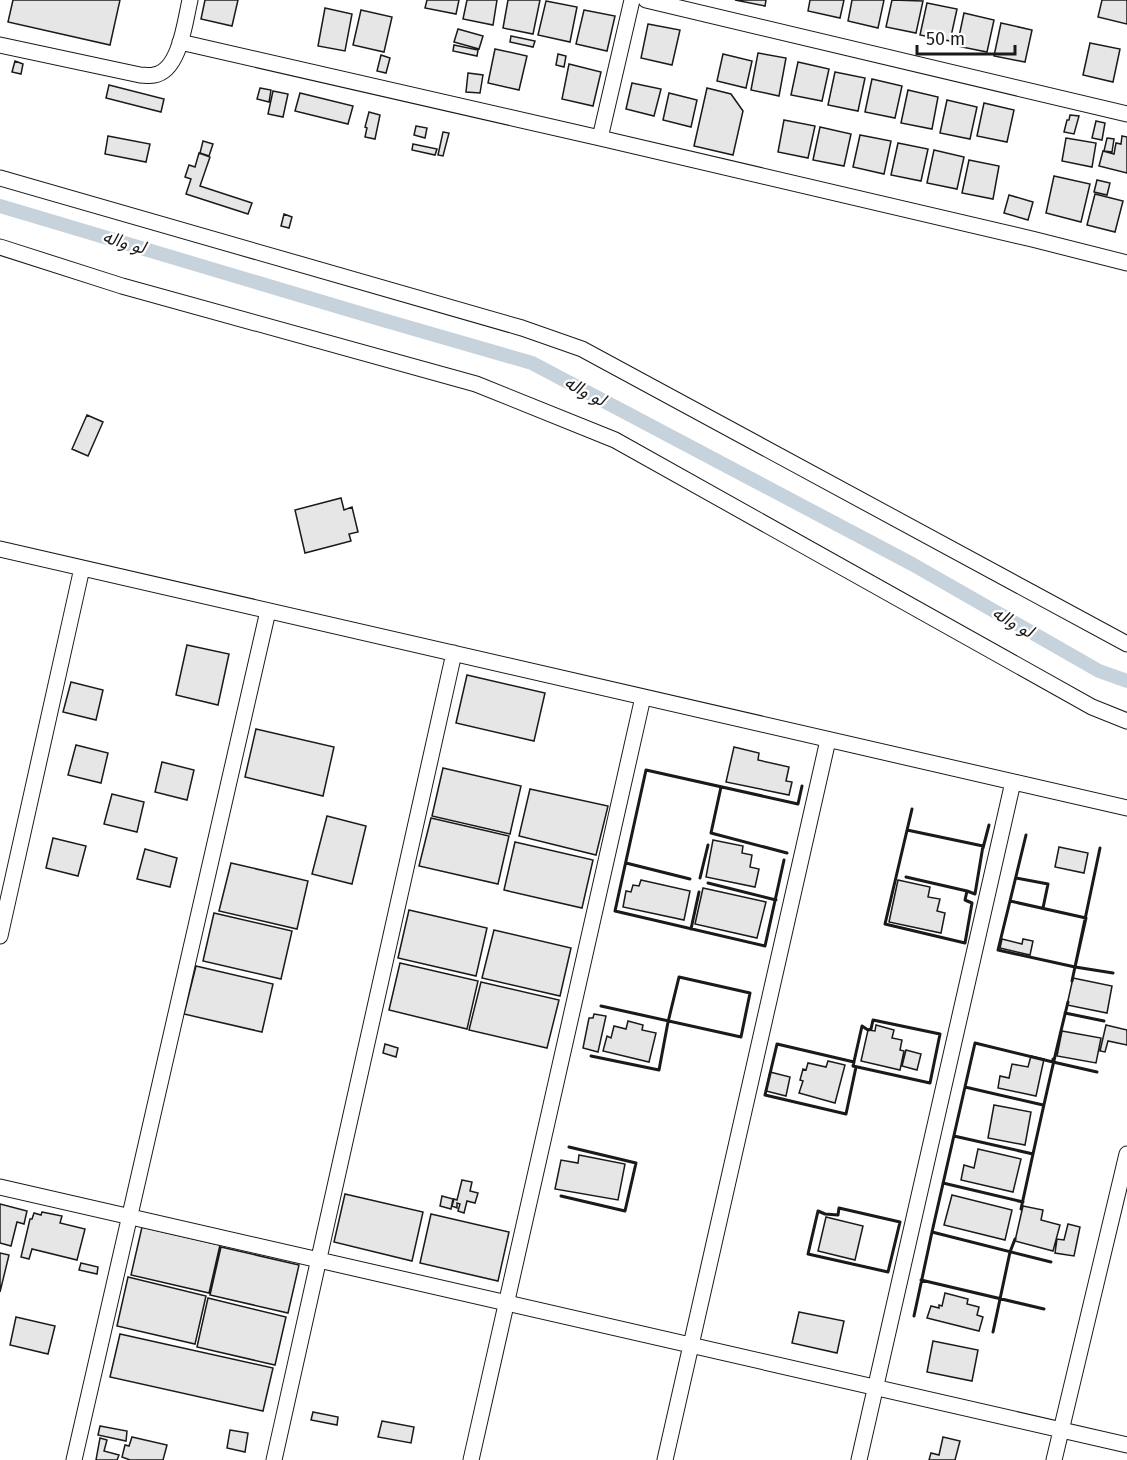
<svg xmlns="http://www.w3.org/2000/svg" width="1127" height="1460" font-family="'Fira Sans','Noto Sans Arabic',sans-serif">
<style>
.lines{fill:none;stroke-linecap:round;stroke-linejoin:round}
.canal{stroke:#c6d2dc;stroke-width:14}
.building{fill:#e6e6e6;stroke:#1a1a1a;stroke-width:1.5}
.minor-casing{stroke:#1a1a1a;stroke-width:17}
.minor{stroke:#fff;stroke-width:15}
.wall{stroke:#1a1a1a;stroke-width:3}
.labels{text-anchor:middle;stroke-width:4.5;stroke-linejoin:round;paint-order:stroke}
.water-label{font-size:18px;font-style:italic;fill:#1a1a1a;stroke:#fff}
</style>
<rect width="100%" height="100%" fill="#fff"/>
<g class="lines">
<path class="canal" d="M0 206 383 320 532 363 912 564 1099 671 1127 681"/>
</g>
<path class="building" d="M13 0H120L110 45 8 22Z
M205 0H238L232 26 201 19Z
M427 0H459L456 14 425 8Z
M467 0H497L493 25 463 19Z
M508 0H540L533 34 503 28Z
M735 0H766L765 6Z
M810 0H844L840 18 808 11Z
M852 0H884L878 28 848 21Z
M892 0 923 1 916 33 886 27Z
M1102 0H1127V24L1098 17Z
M546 1 577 7 570 42 538 35Z
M927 3 957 9 950 41 920 35Z
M325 8 352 14 345 51 318 46Z
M361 10 392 17 384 52 353 45Z
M584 10 615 16 607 51 576 44Z
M964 13 994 20 987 52 957 46Z
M1001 23 1032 30 1025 62 994 56Z
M648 24 680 30 672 65 641 58Z
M458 29 483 36 479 49 454 42Z
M511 36 535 41 533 47 510 42Z
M1090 43 1120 49 1113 82 1083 75Z
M454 45 478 50 477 56 453 51Z
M495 49 527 56 519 90 488 83Z
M758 53 786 58 779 96 751 90Z
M558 54 566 56 564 67 556 65Z
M723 54 752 61 746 88 717 81Z
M381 55 390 58 386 73 377 71Z
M15 61 23 64 21 74 12 72Z
M798 62 829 69 822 101 791 95Z
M569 64 601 72 593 106 562 99Z
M835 72 865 78 858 111 828 105Z
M468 73 483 75 480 93 466 92Z
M872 79 902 86 895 118 865 112Z
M632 83 661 89 654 116 626 109Z
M109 85 164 99 161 112 106 98Z
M260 88 271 90 269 102 257 99Z
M707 88 731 94 743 111 733 155 694 146Z
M908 90 938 97 932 129 901 123Z
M273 91 288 94 283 117 268 114Z
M300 93 353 106 348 124 295 111Z
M669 93 697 100 691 127 663 120Z
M947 100 977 107 970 139 940 133Z
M984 103 1014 110 1007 142 977 136Z
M369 112 380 115 375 139 365 137 367 128 365 127Z
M1070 115 1079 116 1074 134 1064 132 1067 120H1069Z
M784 120 815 126 808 158 778 152Z
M1096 121 1105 123 1102 140 1092 138Z
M416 126 427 128 425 138 414 135Z
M820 127 851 134 844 166 813 160Z
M443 132 449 133 443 156 438 155Z
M860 135 891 141 884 174 853 167Z
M108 136 150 144 146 162 105 154Z
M1122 136 1127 137V173L1099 166 1103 151 1114 154 1116 143 1121 144Z
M1066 138 1096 143 1092 167 1062 161Z
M1107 138 1114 139 1112 152 1104 151Z
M203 141 213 144 209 156 200 153Z
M898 143 928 149 921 181 891 175Z
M413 144 437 149 435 155 412 150Z
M934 150 964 157 957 189 927 183Z
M199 153 210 157 200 186 252 203 248 214 186 194 191 179 185 177 189 165 195 167Z
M969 160 999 166 993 199 962 193Z
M1054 176 1090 184 1081 222 1046 213Z
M1097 180 1110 183 1107 195 1094 192Z
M1095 194 1123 201 1115 232 1087 225Z
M1009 195 1033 202 1028 220 1004 213Z
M284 214 292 217 289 228 281 226Z
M87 415 103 422 88 456 72 449Z
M341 498 344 510 352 507 358 532 349 534 351 541 305 553 295 510Z
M187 645 229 654 218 705 176 695Z
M467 675 545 693 534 741 456 723Z
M71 682 103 690 96 720 63 712Z
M256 729 334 747 323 796 245 777Z
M76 745 108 753 101 783 68 775Z
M734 747 759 753 758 760 789 767 786 781 792 782 789 795 726 782Z
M162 762 194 770 187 800 155 792Z
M443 768 521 786 510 834 432 816Z
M530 789 608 806 596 855 519 836Z
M112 794 144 802 137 832 104 824Z
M327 816 366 826 352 884 312 874Z
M431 818 509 836 498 884 419 866Z
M53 838 86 846 78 876 46 868Z
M713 840 743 846 742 853 752 855 750 867 759 869 755 887 706 877Z
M515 842 593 860 582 908 504 890Z
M1059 847 1088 853 1084 873 1055 867Z
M145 849 177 858 170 887 137 879Z
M231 863 308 881 297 929 219 911Z
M641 880 690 891 684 920 623 907 626 891 631 892 633 885 639 886Z
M898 880 930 887 928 897 940 899 937 911 945 913 941 933 889 922Z
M703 888 766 902 757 938 695 924Z
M409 910 487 928 476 976 398 958Z
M214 913 292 931 281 979 203 961Z
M494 930 571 948 560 996 482 978Z
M1002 939 1022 944 1023 939 1033 941 1030 955 1000 948Z
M400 963 478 981 467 1029 389 1010Z
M196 966 273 984 262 1032 184 1014Z
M1073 978 1112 986 1107 1013 1067 1005Z
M481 982 559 1000 547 1048 469 1030Z
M594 1014 606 1016 598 1052 583 1048 589 1018H593Z
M628 1021 643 1025 642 1030 656 1033 649 1062 603 1051 607 1036 611 1038 614 1026 626 1029Z
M876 1025 894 1030 892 1038 902 1040 900 1050 904 1051 900 1070 861 1061 868 1030 875 1031Z
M1106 1025 1127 1030V1045L1108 1041 1105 1052 1100 1051Z
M1062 1031 1101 1038 1096 1063 1057 1056Z
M385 1044 398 1048 396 1057 383 1053Z
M906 1050 921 1054 917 1070 902 1066Z
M1031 1056 1044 1059 1036 1096 998 1088 1000 1076 1009 1078 1012 1064 1028 1067Z
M828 1061 845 1065 835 1103 799 1093 803 1081 800 1080 803 1069 806 1070 808 1063 826 1067Z
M770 1072 790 1077 786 1096 766 1091Z
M994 1105 1031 1112 1025 1145 988 1138Z
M978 1149 1021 1159 1013 1192 961 1180 964 1165 974 1168Z
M579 1155 625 1164 618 1200 555 1189 561 1160 578 1163Z
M462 1180 472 1182 470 1191 478 1193 475 1203 467 1201 464 1213 458 1211 460 1204 457 1203V1208L452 1206 454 1199 457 1200Z
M345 1194 423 1212 412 1261 334 1242Z
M952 1195 1012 1210 1005 1240 944 1225Z
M442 1196 453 1199 451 1209 440 1206Z
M0 1204 27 1211 24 1224 17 1222 11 1246 0 1243Z
M1023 1206 1043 1210 1041 1220 1060 1225 1053 1251 1015 1241Z
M42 1212 62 1216 60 1223 85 1229 77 1260 32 1249 29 1259 21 1257 30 1219H32L34 1213 41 1215Z
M431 1214 509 1232 498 1281 420 1263Z
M826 1217 863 1226 855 1260 818 1251Z
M1068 1224 1080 1227 1074 1256 1055 1253 1057 1239 1064 1240Z
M142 1227 220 1245 209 1293 131 1275Z
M221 1247 299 1265 288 1313 210 1295Z
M0 1253 9 1255 0 1292Z
M81 1263 98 1267 97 1274 79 1270Z
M128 1277 206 1296 195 1344 117 1326Z
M945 1293 968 1299 967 1304 979 1307 977 1315 983 1317 979 1331 927 1318 931 1306 939 1308V1305L942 1306Z
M208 1298 286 1317 275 1365 197 1347Z
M799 1312 844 1321 837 1353 792 1343Z
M16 1317 55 1326 48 1354 10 1345Z
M120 1334 273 1368 263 1411 110 1377Z
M933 1341 978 1350 972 1381 927 1372Z
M313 1412 338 1417 337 1425 311 1420Z
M382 1421 414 1427 411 1443 378 1437Z
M100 1426 127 1431 126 1441 98 1435Z
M230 1430 248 1433 245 1452 227 1448Z
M132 1437 167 1445 163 1460H130L122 1457 125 1445 129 1446Z
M943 1437 960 1441 955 1460H929L931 1453 939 1455Z
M100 1438 107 1440 104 1451 119 1455 117 1460H96Z"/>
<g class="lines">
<g class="minor-casing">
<path id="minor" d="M646 0 1127 114
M180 42 600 138 1032 239 1127 263
M0 45 140 75C144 75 150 76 154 75 180 71 185 21 190 0
M600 138 632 0
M0 178 522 328 582 349 1127 644
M0 247 122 286 476 384 615 440 1092 707 1127 721
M0 549 1127 808
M0 936 82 568
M0 1187 1127 1445
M74 1460 268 611
M274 1460 454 653
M471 1460 643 697
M665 1460 828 740
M859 1460 1013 782
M1054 1460 1127 1154"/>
</g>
<use href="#minor" class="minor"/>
<path class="wall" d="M721 787 711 833 787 853
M907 830 983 846 975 894 967 891 965 900 972 903 965 943 885 924 912 809
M983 848 989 825
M784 860 765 946 615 911 646 770 798 804 802 786
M626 863 690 879
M906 877 967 891
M700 878 708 845
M1016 878 1048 884 1043 908
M708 883 776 900
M1010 901 1086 918 1075 967 998 950Z
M1010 901 1026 835
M691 929 699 892
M1075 967 1113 973
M1072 981 1100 848
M1065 1013 1104 1021
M873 1020 940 1034 930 1083 853 1066 862 1026 868 1030 871 1029Z
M777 1044 854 1062 853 1066 856 1067 846 1114 765 1095Z
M591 1056 659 1070 668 1022 679 977 750 993 741 1037 601 1006
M1053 1059V1062L1097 1072
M965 1087 1043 1105
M954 1136 1033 1154
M943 1183 1023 1202
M561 1196 625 1211 636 1163 569 1147
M839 1208 900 1222 888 1272 808 1254 818 1211 825 1214 838 1215Z
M1021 1209C1036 1140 1051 1070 1068 1002
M1051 1262 932 1232 975 1043 1053 1062
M921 1280 1044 1309
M914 1316 932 1232
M993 1332 1010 1252 1015 1239"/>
</g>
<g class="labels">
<g class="water-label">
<text transform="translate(124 242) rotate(16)" y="6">لو واله</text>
<text transform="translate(585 391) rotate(28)" y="6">لو واله</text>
<text transform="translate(1013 622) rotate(30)" y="6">لو واله</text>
</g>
</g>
<path d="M917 45v9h98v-9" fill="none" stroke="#1a1a1a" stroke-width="3"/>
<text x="926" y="45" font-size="18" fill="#1a1a1a" stroke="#ffffff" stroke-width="4.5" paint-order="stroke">50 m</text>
</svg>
